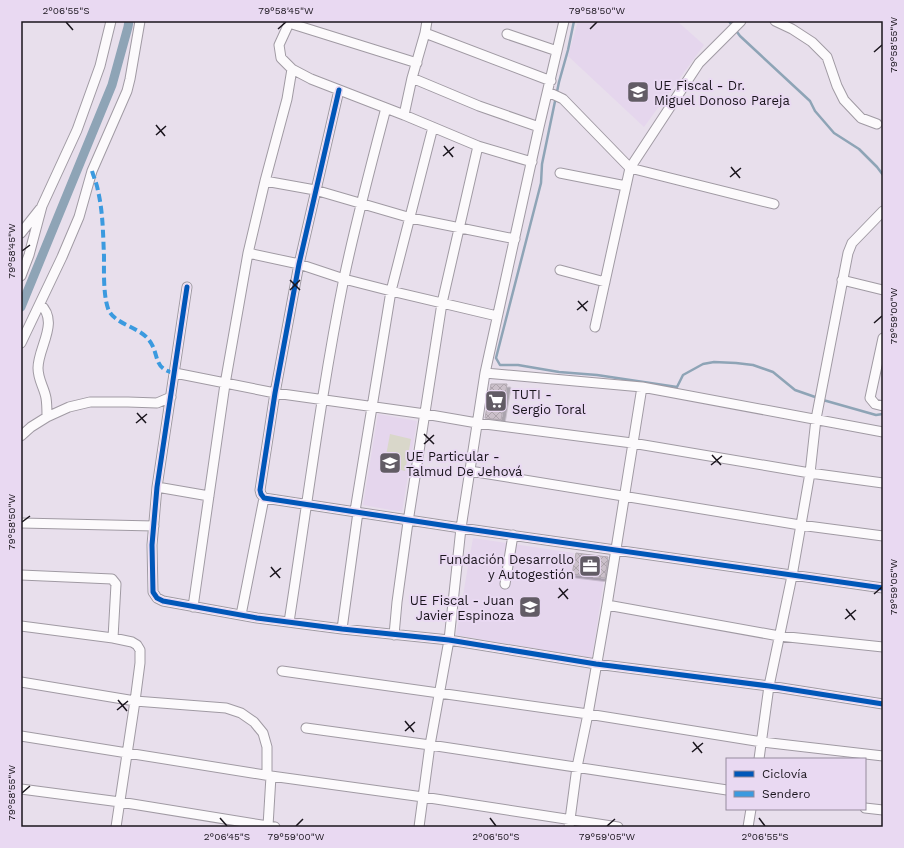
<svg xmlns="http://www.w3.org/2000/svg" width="904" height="848" font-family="'Work Sans',sans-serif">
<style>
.built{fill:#e5d6ed}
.green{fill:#d9d7ca}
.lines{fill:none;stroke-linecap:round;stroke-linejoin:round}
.stream{stroke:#8ea4b6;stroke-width:2.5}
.canal{stroke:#8ea4b6;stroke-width:9}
.building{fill:url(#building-cross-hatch);stroke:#b2a9b2;filter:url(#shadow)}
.minor-casing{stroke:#a09aa3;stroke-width:11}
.minor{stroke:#fcfafc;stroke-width:9}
.quiet{stroke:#3b9adf;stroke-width:4;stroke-dasharray:8 4;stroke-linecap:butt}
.cycleway-casing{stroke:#e9d9f2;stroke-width:8}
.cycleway{stroke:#0057b8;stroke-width:5}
.ticks{fill:none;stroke:#1a151d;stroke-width:1.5}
.labels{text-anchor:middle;stroke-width:4;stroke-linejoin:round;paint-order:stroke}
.poi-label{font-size:13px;fill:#1a151d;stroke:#e9d9f2;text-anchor:start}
.neatline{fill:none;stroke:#1a151d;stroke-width:1.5}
.ticks-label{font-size:10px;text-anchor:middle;fill:#1a151d}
</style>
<defs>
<pattern id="building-cross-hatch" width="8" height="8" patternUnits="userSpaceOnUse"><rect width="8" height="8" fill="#cbc0ca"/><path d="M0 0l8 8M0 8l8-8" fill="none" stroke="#aea4ad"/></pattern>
<filter id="shadow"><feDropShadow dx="3.5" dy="3.5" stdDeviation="0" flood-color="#0004"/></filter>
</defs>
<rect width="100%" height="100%" fill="#e8dfec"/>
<path class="built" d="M578 21H677L704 45 644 127 568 56Z
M378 414 417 421 402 512 363 505Z
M473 538 574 553 572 574 604 579 592 658 456 635Z"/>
<path class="green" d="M390 434 411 439 405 471 384 466Z"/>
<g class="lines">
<path class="stream" d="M574 21 568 50 559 82 542 164 541 183 496 358 500 365H518L559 372 597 375 677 387 683 375 703 364 714 362 736 363 753 365 773 372 795 390 818 398
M729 21 740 36 810 101 815 111 834 133 859 149 877 167 883 175
M823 400 876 415 883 414"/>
<path class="canal" d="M21 307 112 85 128 27 129 21"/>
</g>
<path class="building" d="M491 384H507L501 420 485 418Z
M576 553 608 557 605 578 572 574Z"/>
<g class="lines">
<g class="minor-casing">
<path id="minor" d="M290 21 279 45 281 58 292 69 311 79 404 115 478 146 532 162
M775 21 792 29 812 42 827 57 837 86 844 100 861 118 877 124
M289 23 417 63
M425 33 551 81
M507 34 557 51
M412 78 479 106 539 127
M339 90 299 264 275 393 260 490 261 494 264 498 461 528 883 588
M548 92 563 99 630 168 774 204
M404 115 412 78 425 33 427 21
M560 173 626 186
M265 181 315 190 411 218 515 239
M21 233 40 209
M248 253 299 264 344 279 391 291 497 316
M560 270 605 282
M21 276 29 255 42 206 77 130 100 66 111 21
M842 280 883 290
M187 287 157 487 152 545 153 592 157 598 163 601 257 618 342 629 449 640 596 664 769 686 883 704
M595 327 630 168 699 63 741 21
M883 338 870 398 875 404 883 406
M21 343 62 257 79 217 92 171 127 91 130 79 140 21
M175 373 275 393 425 414 477 423 632 443 810 473 883 483
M485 373 642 387 883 432
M47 417 69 407 90 402H128L157 403 171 397
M21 436 31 427 47 417C47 411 47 404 46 398 44 387 38 380 38 368 38 347 60 322 40 304
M470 471 800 525 883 536
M157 487 209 496
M355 511 391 291 433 127
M21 523 154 526
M21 575 112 579 116 584 113 638
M505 584 513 535
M607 605 779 636 883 647
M193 607 225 384 248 253 265 181 287 99 292 69
M241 615 264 498
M289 622C307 507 321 392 344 278 356 221 371 165 386 108
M21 626 113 638 132 642 137 645 140 650V663L135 701 116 827
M342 629 358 512
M394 635 397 602 408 522 442 303 478 146
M282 671 588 714 762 742 883 756
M21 682 135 701 226 708 241 713 254 722 263 733 267 747V775
M306 728 430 745 727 790
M21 736 271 776 423 797 618 827
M759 759 769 686 792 576 810 473 816 419 848 253 852 243 883 211
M271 776 268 826 275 827
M21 789 120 802 268 826 267 827
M865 808 883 810
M419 827 430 745 449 640 461 528 485 373 539 127 564 21
M569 827 577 767 588 714 607 605 642 387
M748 827 751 809"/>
</g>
<use href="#minor" class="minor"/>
<path class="quiet" d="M92 171C94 178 97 184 98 191 103 212 103 234 104 256 104 270 103 298 109 311 117 325 139 327 149 340 160 354 152 369 175 373"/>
<g class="cycleway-casing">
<path id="cycleway" d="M339 90 299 264 275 393 260 490 261 494 264 498 461 528 883 588
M187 287 157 487 152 545 153 592 157 598 163 601 257 618 342 629 449 640 596 664 769 686 883 704"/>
</g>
<use href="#cycleway" class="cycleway"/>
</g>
<path class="ticks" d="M66 22 73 30M278 29 286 22M590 29 597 22M874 52 882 45M156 125 165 136M156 135 166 126M444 146 453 157M443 156 454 147M731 167 740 178M730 177 741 168M22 251 30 245M290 280 300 290M290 290 300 280M578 301 587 311M577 310 588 301M874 323 882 316M137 413 146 423M136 423 147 414M424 434 434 444M424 444 434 435M712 455 721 465M711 465 722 456M22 522 30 516M271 567 280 578M270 577 281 568M559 588 568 599M874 594 882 587M558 598 568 589M846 609 855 620M845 619 856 610M118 700 127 711M117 710 128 701M405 721 414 732M405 731 415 722M693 742 702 753M692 752 703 743M22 793 30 786M220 818 227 826M490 818 496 826M759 818 765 826M296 826 303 819M607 826 615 819"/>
<defs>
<g id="school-square" transform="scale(1.15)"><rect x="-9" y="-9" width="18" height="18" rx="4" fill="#625c65" stroke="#e9d9f2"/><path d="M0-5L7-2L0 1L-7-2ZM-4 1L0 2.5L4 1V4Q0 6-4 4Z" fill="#fff"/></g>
<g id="supermarket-square" transform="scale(1.15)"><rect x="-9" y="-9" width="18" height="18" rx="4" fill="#625c65" stroke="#e9d9f2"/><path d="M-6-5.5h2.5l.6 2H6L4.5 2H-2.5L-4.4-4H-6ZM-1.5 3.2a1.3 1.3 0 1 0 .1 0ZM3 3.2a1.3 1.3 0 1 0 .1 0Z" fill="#fff"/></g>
<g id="office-square" transform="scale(1.15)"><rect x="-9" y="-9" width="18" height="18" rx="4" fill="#625c65" stroke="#e9d9f2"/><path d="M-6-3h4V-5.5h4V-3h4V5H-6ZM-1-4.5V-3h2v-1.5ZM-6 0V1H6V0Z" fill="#fff"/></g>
</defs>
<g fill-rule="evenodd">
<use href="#school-square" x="638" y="92"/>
<use href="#supermarket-square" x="496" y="401"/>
<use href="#school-square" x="390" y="463"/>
<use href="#office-square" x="590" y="566"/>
<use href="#school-square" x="530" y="607"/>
</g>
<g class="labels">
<g class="poi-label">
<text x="654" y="90">UE Fiscal - Dr.<tspan x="654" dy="15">Miguel Donoso Pareja</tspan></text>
<text x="512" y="399">TUTI -<tspan x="512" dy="15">Sergio Toral</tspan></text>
<text x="406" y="461">UE Particular -<tspan x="406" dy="15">Talmud De Jehová</tspan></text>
<text x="574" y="564" text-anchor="end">Fundación Desarrollo<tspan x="574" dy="15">y Autogestión</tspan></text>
<text x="514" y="605" text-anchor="end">UE Fiscal - Juan<tspan x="514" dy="15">Javier Espinoza</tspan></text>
</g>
</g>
<rect width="904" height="848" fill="none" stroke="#e9d9f2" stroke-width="44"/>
<rect x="726" y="758" width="140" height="52" fill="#e9d9f2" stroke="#968b9d"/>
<rect x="734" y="771" width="20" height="6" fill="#0057b8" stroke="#968b9d"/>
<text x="762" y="778" font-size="12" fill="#1a151d">Ciclovía</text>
<rect x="734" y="791" width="20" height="6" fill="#3b9adf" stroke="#968b9d"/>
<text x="762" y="798" font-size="12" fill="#1a151d">Sendero</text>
<rect x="22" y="22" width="860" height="804" class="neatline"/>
<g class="ticks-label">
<text x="66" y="14">2°06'55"S</text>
<text x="286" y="14">79°58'45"W</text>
<text x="597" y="14">79°58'50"W</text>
<text transform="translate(893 45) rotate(-90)" y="4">79°58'55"W</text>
<text transform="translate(11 251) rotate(-90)" y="4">79°58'45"W</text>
<text transform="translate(893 316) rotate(-90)" y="4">79°59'00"W</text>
<text transform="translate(11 522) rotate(-90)" y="4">79°58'50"W</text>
<text transform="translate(893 587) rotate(-90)" y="4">79°59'05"W</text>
<text transform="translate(11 793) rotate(-90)" y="4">79°58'55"W</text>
<text x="227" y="840">2°06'45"S</text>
<text x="296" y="840">79°59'00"W</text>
<text x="496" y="840">2°06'50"S</text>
<text x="607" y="840">79°59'05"W</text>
<text x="765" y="840">2°06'55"S</text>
</g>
</svg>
